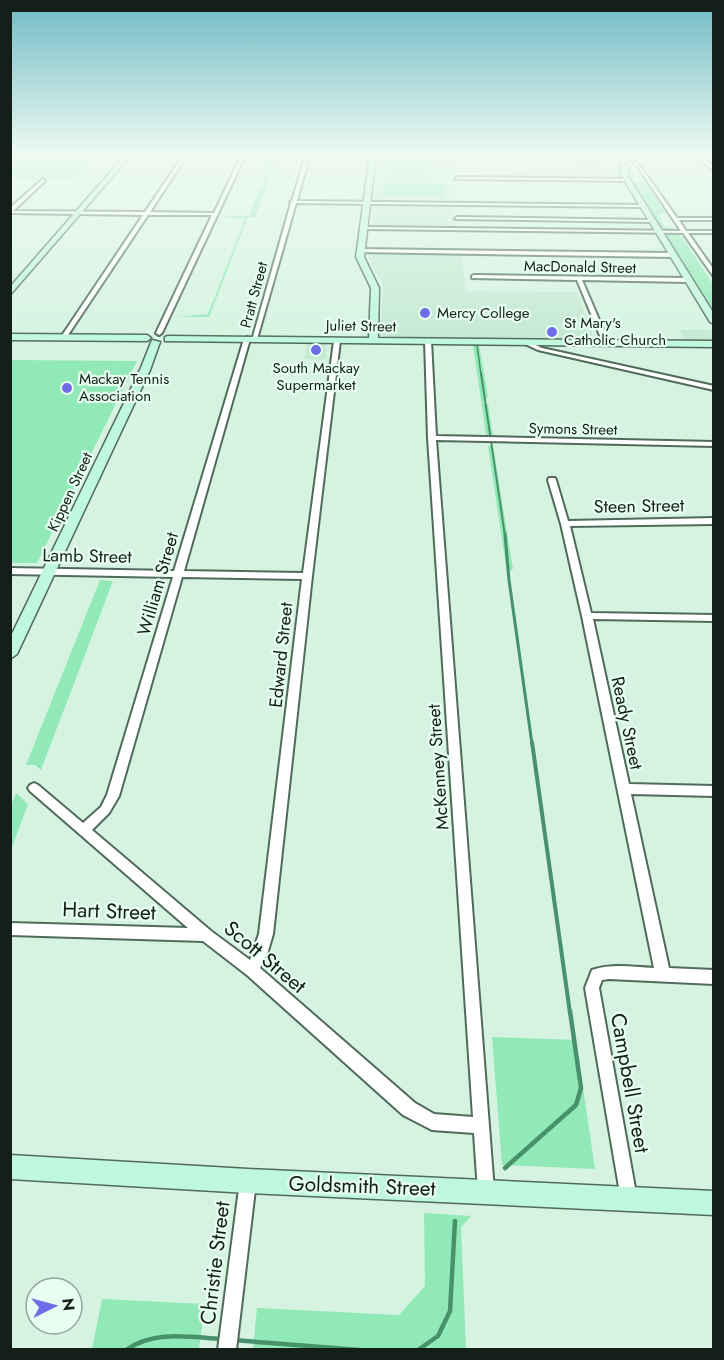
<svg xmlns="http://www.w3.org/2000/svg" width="724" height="1360" font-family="Jost,sans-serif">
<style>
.built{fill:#c4e9d2}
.green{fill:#91e9b7}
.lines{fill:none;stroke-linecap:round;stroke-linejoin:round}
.stream-far4{stroke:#47926b;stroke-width:1.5}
.stream-far3{stroke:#47926b;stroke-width:2}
.stream-far2{stroke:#47926b;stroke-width:3}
.stream-far1{stroke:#47926b;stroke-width:4}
.stream{stroke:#47926b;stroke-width:4.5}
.street-casing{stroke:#516b5b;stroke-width:4}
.secondary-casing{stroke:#516b5b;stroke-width:3}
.street{fill:#fff;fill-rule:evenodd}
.secondary{fill:#c0f7df;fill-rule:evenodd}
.poi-dot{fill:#6e6ce7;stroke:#e7fff0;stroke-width:2}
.labels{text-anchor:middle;stroke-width:4.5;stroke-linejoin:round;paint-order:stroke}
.far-street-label{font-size:15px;fill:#141f19;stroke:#e7fff0}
.far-poi-label{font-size:15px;fill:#141f19;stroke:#e7fff0;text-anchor:start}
.street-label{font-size:18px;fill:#141f19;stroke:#e7fff0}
.near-street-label{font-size:21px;fill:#141f19;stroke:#e7fff0}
</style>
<rect width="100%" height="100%" fill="#d6f3e1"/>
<path class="built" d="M378 154H577L611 167 452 165 456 202H376L374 201Z
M376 206H453L455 228 374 227 371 226 373 207Z
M372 253 461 254 466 291 577 292 594 339 384 337 381 335 383 286 368 258 369 254Z
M679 330H711L713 340H685Z
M307 343 327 344 325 360 305 359Z"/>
<path class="green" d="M10 154H99L74 179 11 178Z
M273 154H279L255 217H248L209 317H177L208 314 245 219 222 216H249Z
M390 159H428L430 178H390Z
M633 182 646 183 666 214H658L665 227 678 229 667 230 659 227Z
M384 183 444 184 445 197 383 196Z
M672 233 682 237 713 284V313L663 234Z
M473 345H479L488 397 482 403 488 404 493 435H486Z
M11 360 137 361 37 563H11Z
M488 446H493L513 569 507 573Z
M100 580 113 581 41 770 35 765H26Z
M16 793 28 804 11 850V805Z
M492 1037 576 1040 595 1169 502 1165Z
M424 1213 471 1216 461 1227 466 1349H253L257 1308 399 1315 425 1286Z
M102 1299 205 1304 199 1349H92Z"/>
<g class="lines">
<path class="stream-far4" d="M477 345 481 375"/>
<path class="stream-far3" d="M481 373 505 536"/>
<path class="stream-far2" d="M505 534 509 580 532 744"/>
<path class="stream-far1" d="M532 742 570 1013"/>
<path class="stream" d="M505 1168 576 1105 581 1088 570 1011
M233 1340 360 1350
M126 1350C154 1330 188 1337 221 1339
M418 1350 438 1336 450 1311 455 1221"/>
<g class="street-casing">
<path id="street" d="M184 154H188L150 212 214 213 242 154H246L162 333 159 335 156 333 212 215H148L66 338H62L61 337 143 215 10 213V208L43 179 45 181 13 211 145 212Z
M306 154H310L297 201 644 205 646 206 644 207 296 203 257 339 252 340 291 203 290 202 292 201Z
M693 154H697L714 167V171Z
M640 166 677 218H714V220H679L686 231H714V233H688L714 270V277L683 233 364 229 362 228 364 227 681 231 638 167Z
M457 177 628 179 630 180 628 181 455 179Z
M457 217 653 220 655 221 653 222 455 219Z
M360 249 672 253 675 255 672 257 358 252Z
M474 275 687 278 690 280 687 282 582 280 609 343 606 345 603 343 577 280 472 278V276Z
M247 337 250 339 184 571 303 573 334 341 337 339 340 341 312 576 273 934 268 951 260 968 415 1103 434 1114 473 1117 428 438 425 341 428 339 431 341 436 436 714 442V446L436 440 494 1191 492 1197 486 1199 480 1197 478 1191 474 1133 432 1130 403 1115 247 975 203 941 10 935V923L188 928 30 791 28 788 30 785 34 783 38 785 83 823 101 807 107 795 173 577 10 574V568L174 571 244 339ZM182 577 302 579 259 934 250 960 211 931 92 830 109 813 119 796Z
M525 340 542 348 714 386V390L538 350 523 343 522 342Z
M549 478H555L556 480 568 521 714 518V524L570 526 591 613 714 615V621L593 619 629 784 714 786V796L631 794 669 968 714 970V984L609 979 602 980 599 988 637 1199 635 1205 629 1207 623 1205 621 1199 585 988 592 970C612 963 634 967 654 968L582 616 561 524 548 480Z
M248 1173 254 1175 256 1181 236 1350H218L240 1181 242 1175Z"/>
</g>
<g class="secondary-casing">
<path id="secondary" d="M126 154H132L10 295V287Z
M370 154H376L364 257 379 288 378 338 714 341V347L165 341V337L168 336 369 338 371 288 356 257Z
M629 154H635L637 158 629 168 628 176 714 314V324L710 322 620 173V165H626L631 158Z
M10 334 147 335 151 338 147 341 10 340Z
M152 340 160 342 150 370 17 654 10 659V638L140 370Z
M10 1155 248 1169 714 1191V1215L248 1193 10 1179Z"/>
</g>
<use href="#street" class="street"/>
<use href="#secondary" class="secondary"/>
</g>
<linearGradient id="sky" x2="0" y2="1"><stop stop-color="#70bac4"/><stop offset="0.45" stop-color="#edfaf2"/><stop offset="1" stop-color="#edfaf2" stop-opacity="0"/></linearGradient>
<rect width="724" height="344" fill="url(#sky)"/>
<g class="poi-dot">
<circle cx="425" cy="313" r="6"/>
<circle cx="552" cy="332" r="6"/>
<circle cx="316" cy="350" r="6"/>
<circle cx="67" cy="388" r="6"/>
</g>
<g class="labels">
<g class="far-street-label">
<text transform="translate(580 267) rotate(1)" y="5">MacDonald Street</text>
<text transform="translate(254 295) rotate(-75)" y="5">Pratt Street</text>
<text transform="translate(361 326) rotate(1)" y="5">Juliet Street</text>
<text transform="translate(573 429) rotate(1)" y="5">Symons Street</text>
<text transform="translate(70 492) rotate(-65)" y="5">Kippen Street</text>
</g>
<g class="far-poi-label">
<text x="437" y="318">Mercy College</text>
<text x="564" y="328">St Mary's<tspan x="564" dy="17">Catholic Church</tspan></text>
<text x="316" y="373" text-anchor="middle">South Mackay<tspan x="316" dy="17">Supermarket</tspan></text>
<text x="79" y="384">Mackay Tennis<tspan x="79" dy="17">Association</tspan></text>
</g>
<g class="street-label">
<text transform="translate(639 506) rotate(-1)" y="6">Steen Street</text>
<text transform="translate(87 556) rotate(1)" y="6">Lamb Street</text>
<text transform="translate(158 584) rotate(-74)" y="6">William Street</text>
<text transform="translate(281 655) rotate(-84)" y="6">Edward Street</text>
<text transform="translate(627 723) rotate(78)" y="6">Ready Street</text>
<text transform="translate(438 767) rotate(-94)" y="6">McKenney Street</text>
</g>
<g class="near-street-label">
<text transform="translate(109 911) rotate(2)" y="7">Hart Street</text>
<text transform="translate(265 957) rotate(40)" y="7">Scott Street</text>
<text transform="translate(630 1083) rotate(80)" y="7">Campbell Street</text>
<text transform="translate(362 1186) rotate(2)" y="7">Goldsmith Street</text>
<text transform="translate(215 1263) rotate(-83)" y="7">Christie Street</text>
</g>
</g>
<rect width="724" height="1360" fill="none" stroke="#141f19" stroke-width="24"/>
<g transform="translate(54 1306) rotate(84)"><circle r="28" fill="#e7fff0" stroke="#93a59a" stroke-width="1.5"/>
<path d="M0-4.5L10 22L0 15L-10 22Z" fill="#6e6ce7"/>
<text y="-9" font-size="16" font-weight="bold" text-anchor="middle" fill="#141f19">N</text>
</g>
</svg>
